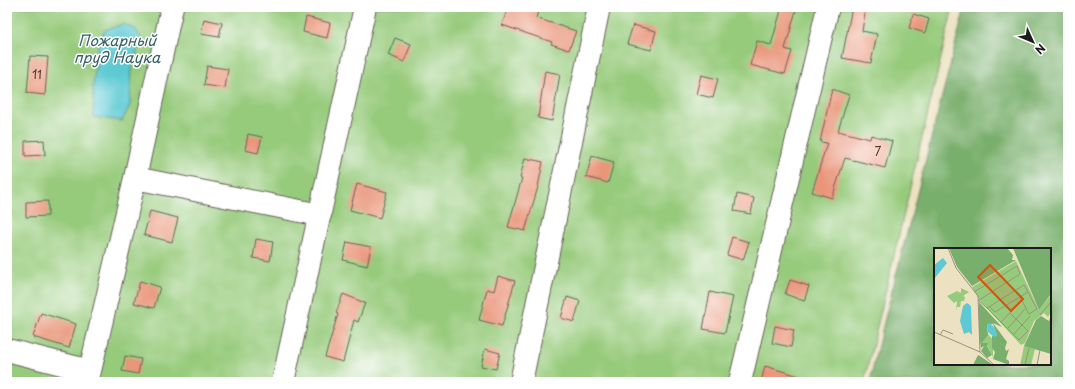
<svg xmlns="http://www.w3.org/2000/svg" width="1075" height="389" font-family="'Playpen Sans',sans-serif">
<style>
.green{fill:#97cb7c;stroke:#5a744c}
.forest{fill:#79af6c;stroke:#4a6644;fill-rule:evenodd}
.water{fill:#5cc9d3;stroke:#3c7278}
.building{fill:#e99579}
.lines{fill:none;stroke-linecap:round;stroke-linejoin:round}
.minor-casing{stroke:#656156;stroke-width:24}
.minor{stroke:#fff;stroke-width:22}
.labels{text-anchor:middle;stroke-width:3;stroke-linejoin:round;paint-order:stroke}
.number-label{font-size:12px;fill:#4f3a33}
.water-label{font-size:15px;font-style:italic;fill:#366165;stroke:#fff}
.inset-road{fill:none;stroke:#99937f;stroke-width:1}
.view{fill:#d4530e;fill-opacity:0.15;stroke:#d4530e;stroke-width:2}
.inset-edge{fill:none;stroke:#1c1c1c;stroke-width:2}
</style>
<rect width="100%" height="100%" fill="#fff"/>
<filter id="ink" filterUnits="userSpaceOnUse"><feTurbulence type="fractalNoise" baseFrequency=".025" numOctaves="2"/><feDisplacementMap in="SourceGraphic" scale="8" xChannelSelector="R" yChannelSelector="G"/><feConvolveMatrix kernelMatrix="1 2 1 2 8 2 1 2 1" color-interpolation-filters="sRGB"/></filter>
<filter id="wash" filterUnits="userSpaceOnUse"><feTurbulence type="fractalNoise" baseFrequency=".012" numOctaves="4" result="noise"/><feDisplacementMap in="SourceGraphic" scale="16" xChannelSelector="R" yChannelSelector="G"/><feGaussianBlur stdDeviation="0.9" result="paint"/><feColorMatrix in="noise" values="0 0 0 0 0 0 0 0 0 0 0 0 0 0 0 0 0 1.4 0 .05"/><feComposite in="paint" operator="in"/></filter>
<g filter="url(#wash)">
<rect width="100%" height="100%" fill="#ece2c1"/>
<path class="green" d="M7 7H953L864 382H7Z"/>
<path class="forest" d="M965 7H1068V382H870L876 353ZM935 249H1050V364H935Z"/>
<path class="water" d="M123 24 135 29 141 37 132 69 130 105 122 121 94 117 93 88 98 44 105 30Z"/>
<g id="blocks">
<path class="building" d="M508 7H524L538 12 536 18 576 31 569 50 551 44 552 42 502 25Z
M782 7H797L785 49 792 51 785 74 750 65 757 41 771 45Z
M852 7H866L862 31 877 34 871 63 842 58Z
M913 14 929 19 925 33 909 28Z
M306 17 330 23 327 38 303 32Z
M204 19 222 23 219 37 201 34Z
M633 25 656 31 651 50 627 44Z
M395 38 411 44 404 62 388 55Z
M30 56 48 57 45 95 27 93Z
M207 66 228 69 225 88 204 85Z
M545 71 560 74 552 121 538 118Z
M701 75 718 79 713 98 696 94Z
M832 89 849 95 838 131 870 139 871 135 892 141 885 168 845 158 832 198 812 192 827 143 820 142Z
M248 134 262 137 258 153 245 150Z
M44 140 45 155 25 156V141Z
M592 156 614 162 608 183 586 177Z
M525 158 543 162 538 187 525 231 508 227 522 178H520Z
M357 184 387 192 380 218 350 210Z
M737 194 754 198 751 214 734 211Z
M48 201V216L26 217V202Z
M150 211 178 218 172 242 144 235Z
M732 237 749 242 743 260 727 255Z
M256 239 273 242 270 261 253 258Z
M347 242 371 247 367 266 343 260Z
M498 276 515 281 502 326 479 320 487 289 494 291Z
M790 280 809 286 804 301 785 294Z
M140 281 160 287 154 308 134 303Z
M710 292 733 297 725 333 703 329Z
M343 294 365 303 358 322 354 320 343 362 325 357 338 314 336 313Z
M567 297 580 301 574 322 561 318Z
M41 313 76 324 69 348 33 337Z
M775 326 794 330 791 347 772 343Z
M485 349 500 353 496 369 481 366Z
M125 356 141 359 138 374 122 371Z
M765 366 806 378 805 382H761Z"/>
</g>
</g>
<g filter="url(#ink)">
<use href="#blocks" fill-opacity="0" stroke="#656156" stroke-width="1"/>
<g class="lines">
<g class="minor-casing">
<path id="minor" d="M135 178 320 215
M7 350 90 371 87 382
M90 371 135 178 172 7
M283 382 365 7
M521 382 599 7
M740 382 828 7"/>
</g>
<use href="#minor" class="minor"/>
</g>
</g>
<g class="labels">
<g class="number-label">
<text x="37" y="79">11</text>
<text x="878" y="156">7</text>
</g>
<g class="water-label">
<text x="117" y="46">Пожарный<tspan x="117" dy="17">пруд Наука</tspan></text>
</g>
</g>
<g transform="translate(934 248)">
<rect width="117" height="117" fill="#ece2c1"/>
<path d="M82 13 105 62 117 47V64L114 69 110 65 100 73 91 95 87 97 46 53 38 39ZM27 40 35 44 29 48 31 49 30 53H27L26 59H23L22 63 23 53 20 55 13 48 23 43 27 45ZM54 86 59 92V109L52 95H48ZM90 98 101 101 97 117H86Z" fill="#97cb7c"/>
<path d="M15 0H73L79 7 78 12H82L38 38 23 19ZM79 0H117V46L105 62ZM45 54 68 79 59 75 73 94 71 100 72 103 75 101 72 111 75 113V117L59 111 61 104 58 100V88H63L59 76H53L54 87 48 95H54L53 98 58 107 53 110 47 103 50 98 47 100 45 87ZM117 67V106L90 98 102 72 107 68 115 73ZM44 107 46 108 59 117H39Z" fill="#79af6c"/>
<path d="M9 10 13 15 0 31V17ZM33 55 37 58 38 87 35 84 30 86 26 73 29 58ZM56 75 62 82 63 88 60 89 54 84 53 76Z" fill="#5cc9d3"/>
<path class="inset-road" d="M14 0 22 20 44 48 46 104M40 44 83 18 86 26 45 52M44 52 53 60 90 37 94 44 103 61 95 66 86 49 94 44M55 58 61 64 86 49M53 60 85 92 94 83 76 65M106 67 117 54M67 74 85 55M74 80 91 61M0 84 46 104M80 86 96 68M6 87 9 82 19 86M46 104 60 117M91 117 95 100M103 117 106 102"/>
<path class="view" d="M56 17 89 51 77 63 44 29Z"/>
<rect width="117" height="117" class="inset-edge"/>
</g>
<rect width="1075" height="389" fill="none" stroke="#fff" stroke-width="24"/>
<g transform="translate(1033 42) rotate(134)" stroke="#ffffff" stroke-width="3" paint-order="stroke">
<path d="M0-3L7 15L0 10L-7 15Z" fill="#1c1c1c"/>
<text y="-6" font-size="11" font-weight="bold" text-anchor="middle" fill="#1c1c1c">N</text>
</g>
</svg>
